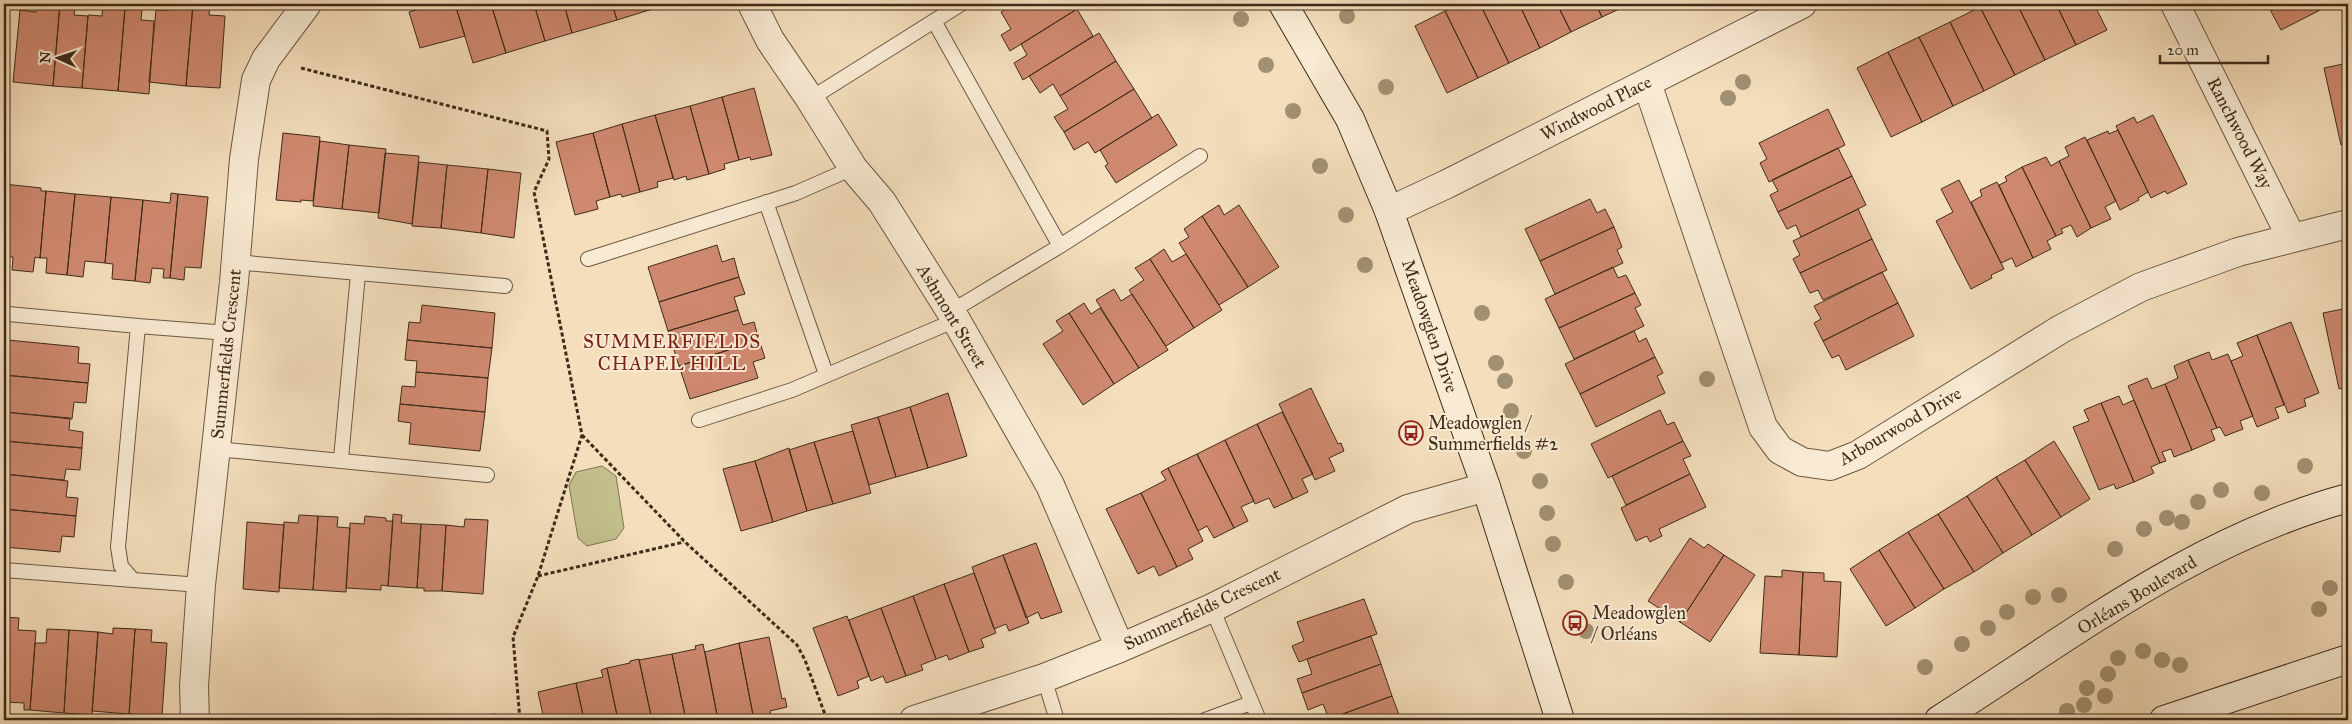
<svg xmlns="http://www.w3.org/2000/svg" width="2352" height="724" font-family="'IM FELL Great Primer',serif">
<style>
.green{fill:#c2bf8c;stroke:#807552}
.building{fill:#cf8970;stroke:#3e2b19}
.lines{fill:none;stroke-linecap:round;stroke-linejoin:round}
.lane-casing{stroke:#6c5842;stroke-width:16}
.street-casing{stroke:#6c5842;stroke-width:30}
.secondary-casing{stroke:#3e2b19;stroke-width:30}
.path{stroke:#3e2b19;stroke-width:3;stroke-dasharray:4 2.5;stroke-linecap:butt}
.lane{stroke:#f8ead3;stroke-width:14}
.street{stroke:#f8ead3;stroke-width:28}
.secondary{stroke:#f8ead3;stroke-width:28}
.tree{fill:#a29072}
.labels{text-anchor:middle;stroke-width:4;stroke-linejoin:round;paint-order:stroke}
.street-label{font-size:18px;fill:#3e2b19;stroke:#f8ead3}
.poi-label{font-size:18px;fill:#3e2b19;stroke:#f8ead3;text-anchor:start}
.neighbourhood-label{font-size:19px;letter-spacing:1px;fill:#7a1f14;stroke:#f8ead3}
</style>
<rect width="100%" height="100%" fill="#f4debc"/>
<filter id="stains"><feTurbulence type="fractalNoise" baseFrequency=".004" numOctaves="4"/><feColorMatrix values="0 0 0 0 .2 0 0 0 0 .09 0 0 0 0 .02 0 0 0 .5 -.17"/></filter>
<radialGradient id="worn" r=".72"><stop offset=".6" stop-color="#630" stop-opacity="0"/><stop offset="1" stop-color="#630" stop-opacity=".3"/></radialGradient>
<path class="green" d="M602 466 616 476 624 528 616 539 587 546 578 538 569 485 576 472Z"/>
<path class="building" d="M37 4H60L53 86 13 82 20 10 36 12Z
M60 4H76L74 15 88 16 82 88 53 86Z
M170 4H193L186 86 149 82 156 10H169Z
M193 4H210L209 15 225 16 220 88 186 86Z
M437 4H455L465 36 420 48 409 12Z
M455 4H491L506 53 473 63Z
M491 4H534L545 41 506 53Z
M534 4H564L572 33 545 41Z
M564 4H612L617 20 572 33Z
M612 4H644L646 11 617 20Z
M644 4H671L646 11Z
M836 4H847L839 8Z
M1014 4H1080L1082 6 1010 51 1001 35 1011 29 1001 12Z
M1461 4H1480L1509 63 1478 78 1445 11Z
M1480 4H1519L1540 48 1509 63Z
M1519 4H1557L1571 32 1540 48Z
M1557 4H1596L1602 17 1571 32Z
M1596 4H1630L1602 17Z
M1986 4H2017L2045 60 2015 75 1980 7Z
M2017 4H2056L2076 45 2045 60Z
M2056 4H2094L2107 30 2076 45Z
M2267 4H2332L2281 30Z
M103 6 125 8 118 91 82 88 88 15 102 16Z
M1980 7 2015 75 1984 91 1950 22Z
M125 8 142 9 141 20 154 21 149 94 118 91Z
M1077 9 1093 36 1023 80 1014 63 1027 55 1021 44Z
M1445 11 1478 78 1447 93 1415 26Z
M1950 22 1984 91 1953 106 1919 37Z
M1099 33 1116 61 1060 96 1053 84 1040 93 1029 76Z
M1919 37 1953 106 1922 122 1888 52Z
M1888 52 1922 122 1891 137 1857 68Z
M1116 61 1134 89 1064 132 1054 117 1068 109 1060 96Z
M2348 63V144L2341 145 2324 68Z
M754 88 772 155 751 160 750 157 739 160 722 97Z
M1134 89 1152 118 1095 153 1088 142 1074 150 1064 132Z
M722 97 739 160 724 164 725 169 709 174 690 106Z
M690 106 709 174 687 180 686 176 674 180 655 115Z
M1828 109 1845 145 1769 182 1760 163 1767 159 1759 143Z
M1158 114 1177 145 1116 183 1105 166 1108 164 1100 150Z
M655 115 673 178 657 182 658 187 640 192 622 124Z
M2153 115 2187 184 2167 194 2165 191 2151 198 2116 126 2134 117 2137 123Z
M622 124 640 192 622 197 621 194 610 197 593 133Z
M2118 130 2148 192 2138 198 2139 200 2120 210 2087 140 2108 131 2109 134Z
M283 133 320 137 313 201 301 200V202L276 200Z
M593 133 610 197 596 201 598 209 575 215 556 142Z
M2085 137 2116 201 2105 207 2111 219 2091 228 2059 161 2069 156 2065 147Z
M320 141 349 145 342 209 313 206Z
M349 145 386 149 379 213 342 209Z
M1838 148 1852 176 1778 212 1770 195 1778 191 1772 180Z
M385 153 419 156 412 224 378 218Z
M2046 157 2051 166 2059 161 2091 228 2077 237 2071 225 2061 229 2063 233 2056 236 2022 167Z
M419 162 447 165 441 228 412 226Z
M447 165 488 169 481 233 441 228Z
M2022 167 2056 236 2047 241 2051 249 2033 258 1999 185 2007 181 2005 177Z
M488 169 521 173 514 238 481 233Z
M1852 176 1866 205 1801 237 1796 225 1787 229 1778 212Z
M1959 180 2004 269 1991 275 1992 278 1971 289 1936 221 1953 212 1941 189Z
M1997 182 2033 258 2016 267 2012 258 2001 263 1971 202 1982 196 1980 190Z
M4 184 41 188V191H46L40 258 35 257 33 272 12 270 13 257H4Z
M46 191 75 194 67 275 46 273 47 258H40Z
M171 193 178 194 170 278H163L164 269 152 268 150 283 135 281 143 200 170 203Z
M75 194 111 197 105 263 85 261 83 277 67 275Z
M178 194 208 197 201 268 185 267 184 280 170 278Z
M111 197 143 200 135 281 112 279 113 264 105 263Z
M1590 199 1597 213 1605 209 1614 227 1540 261 1525 229Z
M1219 205 1224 215 1239 205 1279 267 1248 287 1202 216Z
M1858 209 1872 239 1800 273 1793 259 1800 255 1793 241Z
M1202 216 1248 287 1219 305 1179 243 1189 237 1184 229Z
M1614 227 1622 247 1617 250 1623 263 1555 294 1540 261Z
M1872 239 1887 270 1823 300 1818 290 1810 293 1800 273Z
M717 245 722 262 734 258 739 277 659 302 648 267Z
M1164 249 1172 262 1186 254 1222 310 1194 328 1150 259Z
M1150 259 1194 328 1166 346 1129 290 1144 280 1135 268Z
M1613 267 1618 278 1626 275 1635 293 1559 328 1545 299Z
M1882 272 1898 303 1823 341 1814 323 1821 319 1814 306Z
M739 277 745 294 734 297 738 310 668 331 659 302Z
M1114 289 1121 301 1132 294 1168 350 1139 368 1096 300Z
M1635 293 1641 305 1635 308 1644 326 1574 359 1559 328Z
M1084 303 1091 314 1100 308 1139 368 1114 384 1069 313Z
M1898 303 1914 336 1846 370 1839 355 1832 358 1823 341Z
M422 305 495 313 492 348 407 340 409 322 420 323Z
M2348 308V387L2339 389 2323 313Z
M738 310 743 325 754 322 759 340 679 366 668 331Z
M1069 313 1114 384 1083 405 1043 344 1063 331 1056 321Z
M2291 322 2319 393 2304 399 2306 406 2288 413 2257 335Z
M1634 331 1639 342 1646 338 1655 357 1580 394 1565 364Z
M2257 335 2284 405 2275 408 2279 418 2257 427 2231 361 2243 356 2237 343Z
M8 340 79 347 78 363 90 364 88 383 4 375Z
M407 340 492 348 488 378 416 372 417 361 405 360Z
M759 340 765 358 753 362 758 378 690 399 679 366Z
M2209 352 2212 360 2228 354 2253 416 2240 421 2243 429 2225 436 2220 427 2217 428 2188 360Z
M1655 357 1663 373 1657 376 1665 393 1596 427 1580 394Z
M2188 360 2217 428 2211 430 2215 440 2192 450 2165 384 2178 378 2174 366Z
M416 372 488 378 485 412 400 404 402 386 415 387Z
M4 375 88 383 86 403 74 402 72 419 4 412Z
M2147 378 2152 389 2165 384 2192 450 2174 457 2171 449 2162 452 2166 461 2160 463 2128 386Z
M1311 388 1338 444 1341 443 1344 451 1329 458 1335 471 1315 480 1279 404Z
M948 393 967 456 928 468 910 407Z
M2119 396 2123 405 2134 400 2160 463 2151 467 2154 473 2134 482 2101 403Z
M2101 403 2134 482 2116 489 2114 484 2099 490 2073 427 2089 421 2084 410Z
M400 404 485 412 480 451 409 444 411 423 398 421Z
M910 407 928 468 896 477 878 417Z
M1660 410 1667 425 1674 422 1683 441 1608 478 1591 444Z
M4 412 70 418 69 430 83 432 82 448 4 441Z
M1282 412 1313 474 1302 479 1308 492 1293 499 1257 424Z
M878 417 896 477 869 485 851 425Z
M1257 424 1293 499 1274 508 1269 498 1255 504 1225 440Z
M853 431 871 493 833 504 814 442Z
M1225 440 1254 501 1241 507 1248 521 1234 528 1197 454Z
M4 441 82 448 80 470 66 469 64 480 4 474Z
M1683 441 1691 456 1683 459 1690 474 1626 505 1612 476Z
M2054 441 2090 499 2061 517 2025 460Z
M814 442 833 504 807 511 789 450Z
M789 448 807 511 773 522 755 461Z
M1197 454 1234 528 1214 538 1207 526 1198 531 1168 468Z
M2025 460 2061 517 2032 535 1996 477Z
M755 461 773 522 741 531 723 469Z
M1168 468 1203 541 1188 549 1193 559 1177 567 1141 493 1166 480 1161 472Z
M4 474 68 481 66 497 78 498 76 516 4 509Z
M1690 474 1706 507 1659 529 1662 536 1650 542 1647 536 1636 541 1621 508Z
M1996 477 2032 535 2003 553 1967 496Z
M1141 493 1177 567 1159 576 1154 566 1138 574 1106 509Z
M1967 496 2003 553 1974 572 1938 514Z
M4 509 76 516 74 537 62 536 60 552 4 547Z
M393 514 402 515 401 523 421 524 417 588 388 586Z
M1938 514 1974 572 1944 589 1908 532Z
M299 515 318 516 313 590 279 588 284 522 298 523Z
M318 516 338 517 337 527 350 528 346 592 313 590Z
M365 516 386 518V521H393L388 586 381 585V590L346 588 350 523 364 524Z
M465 519 488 520 483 594 442 591 446 525 464 527Z
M247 522 284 525 279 592 243 589Z
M421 524 446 525 442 591H424V588H417Z
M1908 532 1944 589 1915 608 1879 550Z
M1690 538 1704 548 1708 544 1724 555 1680 622 1648 601Z
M1036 543 1062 612 1041 619 1038 612 1026 618 1003 555Z
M1879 550 1915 608 1886 626 1850 569Z
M1003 555 1029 623 1009 631 1006 624 994 629 972 567Z
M1724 555 1755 575 1710 642 1680 622Z
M1782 570 1803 572 1799 655 1760 653 1765 576 1782 577Z
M1803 572 1824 573V581L1841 582 1837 657 1799 655Z
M974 573 996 633 981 639 984 647 969 652 944 584Z
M944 584 969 652 949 660 947 655 936 659 913 596Z
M913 596 936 659 921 665 923 670 906 676 881 608Z
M1364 599 1377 634 1299 662 1292 646 1304 641 1297 622Z
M881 608 906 676 886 683 883 676 871 681 849 620Z
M847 616 869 676 857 681 859 688 838 696 813 628Z
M4 617 19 618 18 630 36 631 30 710H24V703L4 702Z
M113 628 135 629 129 714 92 711 98 632 113 634Z
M47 629 69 630 64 713 30 710 35 643H46Z
M135 629 152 630 151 642 167 643 162 716 129 714Z
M69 630 98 632 92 715 64 713Z
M1371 636 1381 664 1302 693 1297 679 1312 674 1307 659Z
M769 637 782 699 785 698 787 707 770 711 772 720H754L739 643Z
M739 643 754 720H718L705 652Z
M703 644 718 720H686L672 654 696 649 695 646Z
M672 654 686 720H652L639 660Z
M639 659 652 720H618L607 668 630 663V661Z
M1381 664 1392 696 1329 719 1323 704 1308 710 1302 693Z
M607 668 618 720H584L576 683 603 677 601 670Z
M576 683 584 720H544L538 692Z
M1392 696 1401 720H1329V719Z
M495 714 496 720H464V717Z
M464 717V720H436Z"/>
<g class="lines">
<g class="lane-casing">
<path id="lane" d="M934 21 1060 246
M810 99 961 4
M766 202 826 374
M588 259 796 193 853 168
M235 262 505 286
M950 312 1060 246 1200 156
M8 314 138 326
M699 420 792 390 956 320
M216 449 487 475
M341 459 358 274
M4 570 133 580
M201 585 133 580 121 566 118 547 138 326 228 333
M1212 608 1259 720
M1044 678 1057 720
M1205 720 1251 703"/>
</g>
<g class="street-casing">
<path id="street" d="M752 4 770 40 810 99 853 168 882 202 956 320 1050 485 1120 648
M2175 4 2291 237
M1647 83 1763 427 1780 450 1802 462 1830 466 1858 455 2061 329 2141 287 2238 252 2348 224
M1389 211 1447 184 1802 4
M195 720 194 686 201 585 234 282 244 159 256 80 266 59 307 4
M914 720 1044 678 1120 648 1212 608 1408 509 1486 487"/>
</g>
<g class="secondary-casing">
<path id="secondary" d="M1283 4 1350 119 1389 211 1486 487 1560 720
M1939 720C2070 637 2196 539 2348 498
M2164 720 2348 659"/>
</g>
<path class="path" d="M301 68 547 131 549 159 534 192 582 435 538 576 513 637 520 720
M582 435 685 542 797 645 805 660 827 720
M538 576 684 542"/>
<use href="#lane" class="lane"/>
<use href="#street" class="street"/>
<use href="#secondary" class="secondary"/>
</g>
<g class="tree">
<circle cx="1347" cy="16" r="8"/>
<circle cx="1241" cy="19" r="8"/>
<circle cx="1266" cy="65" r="8"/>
<circle cx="1743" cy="82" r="8"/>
<circle cx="1386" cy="87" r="8"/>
<circle cx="1728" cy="98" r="8"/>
<circle cx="1293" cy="111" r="8"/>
<circle cx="1320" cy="166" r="8"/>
<circle cx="1346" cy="215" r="8"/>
<circle cx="1365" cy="265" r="8"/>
<circle cx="1482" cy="313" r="8"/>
<circle cx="1496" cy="363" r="8"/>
<circle cx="1707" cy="379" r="8"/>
<circle cx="1505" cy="381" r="8"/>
<circle cx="1511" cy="411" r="8"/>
<circle cx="1524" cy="451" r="8"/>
<circle cx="2305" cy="466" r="8"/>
<circle cx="1540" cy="481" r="8"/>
<circle cx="2221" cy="490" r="8"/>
<circle cx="2262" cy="493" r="8"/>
<circle cx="2198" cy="502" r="8"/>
<circle cx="1547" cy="513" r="8"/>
<circle cx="2167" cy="518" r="8"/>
<circle cx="2182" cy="522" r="8"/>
<circle cx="2144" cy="529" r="8"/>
<circle cx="1553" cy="544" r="8"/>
<circle cx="2115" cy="549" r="8"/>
<circle cx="1566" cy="582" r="8"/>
<circle cx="2330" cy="588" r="8"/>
<circle cx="2059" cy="595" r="8"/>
<circle cx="2033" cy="597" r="8"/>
<circle cx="2319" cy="609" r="8"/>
<circle cx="2007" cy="612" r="8"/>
<circle cx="1988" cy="628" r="8"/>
<circle cx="1586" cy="631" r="8"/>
<circle cx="1962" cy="644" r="8"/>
<circle cx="2143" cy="651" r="8"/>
<circle cx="2118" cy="658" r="8"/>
<circle cx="2162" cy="660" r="8"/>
<circle cx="2180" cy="665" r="8"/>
<circle cx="1925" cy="667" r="8"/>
<circle cx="2108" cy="674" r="8"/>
<circle cx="2087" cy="688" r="8"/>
<circle cx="2105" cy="696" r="8"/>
<circle cx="2084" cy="705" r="8"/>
<circle cx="2067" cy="711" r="8"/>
</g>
<defs>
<g id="bus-ring" transform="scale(1.25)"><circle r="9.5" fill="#f8ead3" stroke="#8f2418" stroke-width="1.5"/><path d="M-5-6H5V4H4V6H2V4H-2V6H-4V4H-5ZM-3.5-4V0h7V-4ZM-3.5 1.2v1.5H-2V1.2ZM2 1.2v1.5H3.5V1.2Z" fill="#8f2418"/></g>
</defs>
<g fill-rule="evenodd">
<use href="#bus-ring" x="1411" y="433"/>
<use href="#bus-ring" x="1575" y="623"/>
</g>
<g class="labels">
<g class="street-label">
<text transform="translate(1596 108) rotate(-27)" y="6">Windwood Place</text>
<text transform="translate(2240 133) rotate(63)" y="6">Ranchwood Way</text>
<text transform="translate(952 316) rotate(59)" y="6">Ashmont Street</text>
<text transform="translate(1430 326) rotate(71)" y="6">Meadowglen Drive</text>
<text transform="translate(226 354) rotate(-84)" y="6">Summerfields Crescent</text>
<text transform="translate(1900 426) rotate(-30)" y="6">Arbourwood Drive</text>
<text transform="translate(2137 595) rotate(-31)" y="6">Orléans Boulevard</text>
<text transform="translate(1202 609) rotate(-25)" y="6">Summerfields Crescent</text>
</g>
<g class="poi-label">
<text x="1428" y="429">Meadowglen /<tspan x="1428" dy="21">Summerfields #2</tspan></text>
<text x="1592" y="619">Meadowglen<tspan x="1592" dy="21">/ Orléans</tspan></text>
</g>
<g class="neighbourhood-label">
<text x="672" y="348">SUMMERFIELDS<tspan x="672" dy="22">CHAPEL HILL</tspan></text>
</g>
</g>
<rect width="2352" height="724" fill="none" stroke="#f4debc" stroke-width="20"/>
<rect x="5" y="5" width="2342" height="714" fill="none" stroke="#3e2b19" stroke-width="2.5"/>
<rect x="10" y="10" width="2332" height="704" fill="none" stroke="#3e2b19"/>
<g transform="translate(58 58) rotate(273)" stroke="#f8ead3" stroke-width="4" paint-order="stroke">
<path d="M0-4L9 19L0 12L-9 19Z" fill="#3e2b19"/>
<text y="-8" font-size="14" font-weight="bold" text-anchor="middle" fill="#3e2b19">N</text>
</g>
<path d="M2160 55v8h108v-8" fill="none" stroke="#3e2b19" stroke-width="2.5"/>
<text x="2167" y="55" font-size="15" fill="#3e2b19" stroke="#f8ead3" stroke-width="4" paint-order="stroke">20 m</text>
<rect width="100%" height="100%" filter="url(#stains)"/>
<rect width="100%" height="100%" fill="url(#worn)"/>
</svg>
